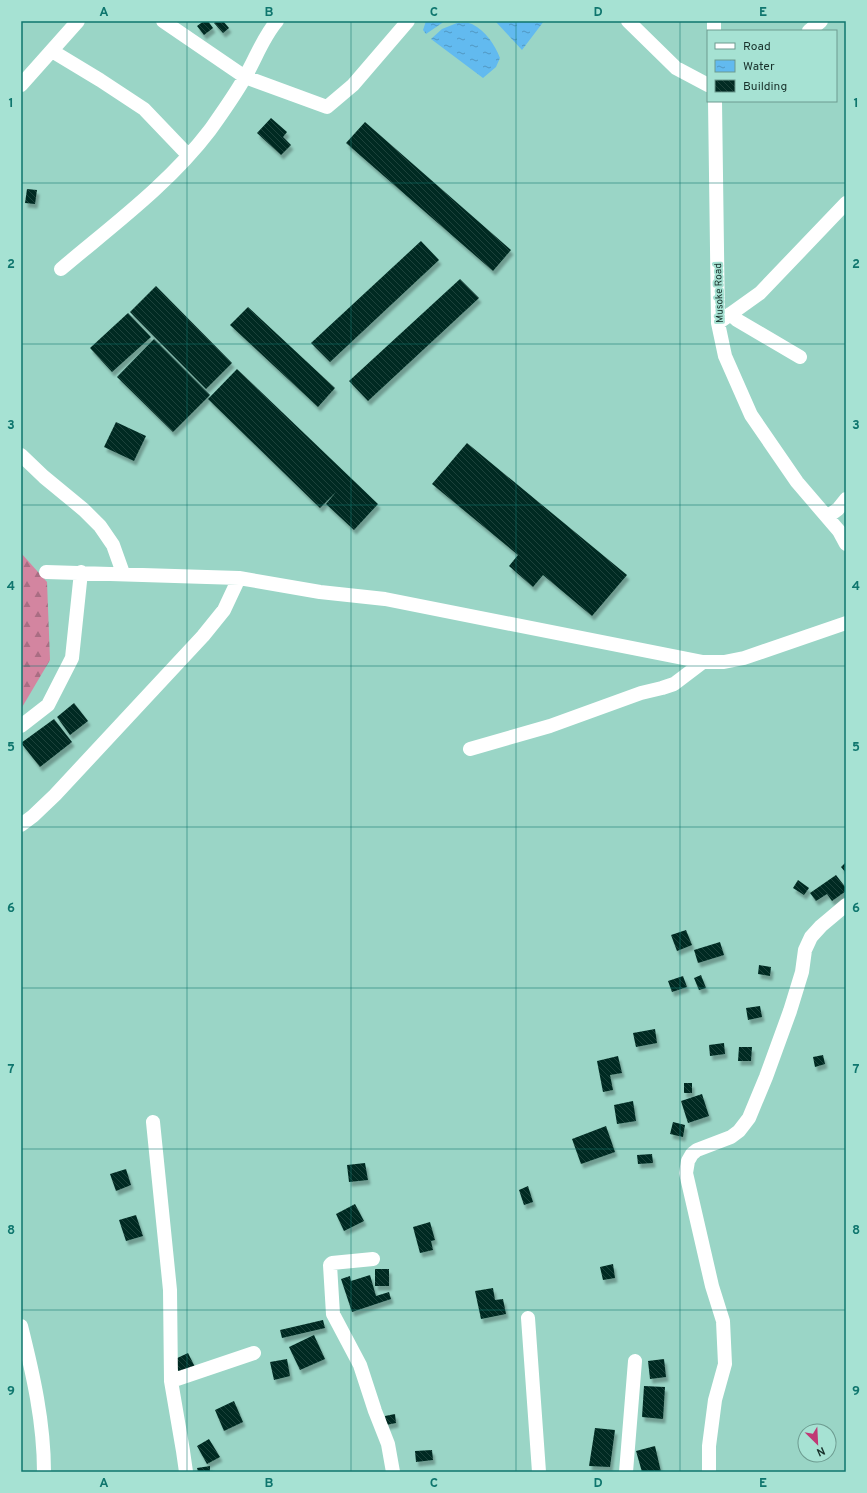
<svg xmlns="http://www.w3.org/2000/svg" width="867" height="1493" font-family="Overpass,sans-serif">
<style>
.forest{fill:url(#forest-firs)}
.water{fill:url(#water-ripples)}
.building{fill:url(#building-back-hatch);filter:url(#shadow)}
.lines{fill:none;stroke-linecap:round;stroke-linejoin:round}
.minor{stroke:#fff;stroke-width:14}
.grid{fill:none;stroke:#0f766e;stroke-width:1;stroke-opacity:0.55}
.labels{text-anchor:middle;stroke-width:4;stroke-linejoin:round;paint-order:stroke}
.street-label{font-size:10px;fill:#18312b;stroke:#a6e2d3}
.neatline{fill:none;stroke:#0f766e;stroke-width:1.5}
.grid-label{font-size:13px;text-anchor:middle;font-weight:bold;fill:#0f766e}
</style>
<defs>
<pattern id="forest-firs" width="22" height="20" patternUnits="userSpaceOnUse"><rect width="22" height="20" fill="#d385a0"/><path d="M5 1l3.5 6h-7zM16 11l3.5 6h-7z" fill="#aa6d83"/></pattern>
<pattern id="water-ripples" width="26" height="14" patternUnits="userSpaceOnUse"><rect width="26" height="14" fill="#62baef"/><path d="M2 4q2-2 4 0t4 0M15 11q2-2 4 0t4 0" fill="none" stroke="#5098c2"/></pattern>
<pattern id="building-back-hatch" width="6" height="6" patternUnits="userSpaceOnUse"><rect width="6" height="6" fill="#022b23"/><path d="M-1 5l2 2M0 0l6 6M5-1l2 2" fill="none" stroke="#1e423a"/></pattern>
<filter id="shadow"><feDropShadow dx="2.5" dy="4.5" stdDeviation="1" flood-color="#0004"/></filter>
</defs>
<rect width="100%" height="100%" fill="#9ad5c6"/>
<path class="forest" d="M21 553 47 582 50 660 21 709Z"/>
<path class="water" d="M426 21H445L426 34 423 30Z
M495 21H544L522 50Z
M457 23C461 23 468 22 472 24 486 31 495 45 500 58L496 67 483 78 431 39 442 29Z"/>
<path class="building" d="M204 21H208L213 28 204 35 197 26Z
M216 21H223L229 28 223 33 214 23Z
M271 118 287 132 283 137 291 145 281 155 257 133Z
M365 122 511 250 493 271 346 143Z
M27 189 37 190 35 204 25 203Z
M421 241 439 260 330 362 311 343Z
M460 279 479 298 368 401 349 381Z
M156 286 232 363 206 389 130 312Z
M248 307 335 388 318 407 230 325Z
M128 313 151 337 112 372 90 348Z
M154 339 210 395 173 432 117 377Z
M237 369 378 504 354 530 326 504 336 492 320 508 208 399Z
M116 422 146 436 134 461 104 447Z
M467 443 627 575 592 616 543 575 533 587 509 566 518 555 432 484Z
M74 703 88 721 70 735 57 717Z
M54 719 72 742 40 767 21 743Z
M846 862V873L841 867Z
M836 875 846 888V891L832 901 827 894 816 901 810 893Z
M798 880 809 888 804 895 793 888Z
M686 930 692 945 677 951 671 935Z
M720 942 724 955 698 963 694 950Z
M759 965 771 967 770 976 758 974Z
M701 975 706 988 699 990 694 978Z
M683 976 687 987 672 992 668 981Z
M760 1006 762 1017 748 1020 746 1008Z
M655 1029 657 1043 636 1047 633 1033Z
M724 1043 725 1054 710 1056 709 1045Z
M739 1047H752L751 1061H738Z
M823 1055 825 1064 815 1067 813 1057Z
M618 1056 622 1073 610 1075 613 1090 603 1092 597 1061Z
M684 1083H692V1093H684Z
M702 1094 709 1116 688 1123 681 1101Z
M633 1101 636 1121 617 1124 614 1105Z
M673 1122 685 1125 683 1137 670 1134Z
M606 1126 615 1152 581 1164 572 1139Z
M652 1154 653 1163 638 1164 637 1155Z
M365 1163 368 1180 349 1182 347 1165Z
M126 1169 131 1185 116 1191 110 1174Z
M528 1186 533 1202 524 1205 519 1190Z
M355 1204 364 1221 344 1231 336 1214Z
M136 1215 143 1236 126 1241 119 1220Z
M430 1222 435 1240 431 1241 433 1250 420 1253 413 1227Z
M613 1264 615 1278 603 1280 600 1267Z
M375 1269H389V1286H375Z
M370 1275 376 1296 389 1292 391 1299 352 1312 341 1279 350 1276 351 1281Z
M493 1288 495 1300 503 1299 506 1314 481 1319 475 1291Z
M323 1320 325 1328 282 1338 280 1330Z
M314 1335 325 1359 300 1370 289 1347Z
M188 1353 195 1367 180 1374 173 1360Z
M287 1359 290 1376 274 1380 270 1362Z
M664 1359 666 1377 650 1379 648 1361Z
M644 1386 665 1387 663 1419 642 1417Z
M234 1401 243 1422 224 1431 215 1410Z
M395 1414 396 1423 386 1425 385 1416Z
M595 1428 615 1430 610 1467 589 1466Z
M209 1439 220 1457 207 1464 197 1446Z
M655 1446 661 1472H642L636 1451Z
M432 1450 433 1460 416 1462 415 1451Z
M210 1466V1472H198L197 1468Z"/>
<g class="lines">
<path class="minor" d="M163 21 245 77 327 107 353 85 408 21
M628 21 676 68 708 85
M714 21V31
M809 31 821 21
M52 51 100 80 144 109 188 155
M21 85 78 21
M715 101 718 323 725 356 751 415 797 482 839 531 846 544
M61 269C113 225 169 184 210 130 222 113 235 95 245 77 256 58 263 37 277 21
M730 314 737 320 800 357
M718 323 760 293 846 203
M21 455 44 477 84 510 100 526 113 545 123 573
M827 517 838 509 846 499
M46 572 239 578 320 592 385 599 703 662H724L744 658 846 623
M21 726 48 705 72 658 81 572
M470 749 550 726 641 693 662 688 674 684 703 662
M21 825 33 816 55 795 203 636 224 610 239 578
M153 1122 170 1290 171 1381 183 1451 186 1472
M373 1259 332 1263 330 1265 333 1314 360 1365 375 1411 388 1444 393 1472
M528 1318 539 1472
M21 1326C33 1374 44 1422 44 1472
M171 1381 254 1353
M626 1472 635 1361
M709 1472V1446L715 1400 725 1364 723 1321 712 1286 686 1173 688 1161 692 1154 697 1150 731 1137 739 1131 749 1118 766 1077 790 1011 802 972 805 950 811 937 821 926 846 905"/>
</g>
<path class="grid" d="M187 21V1472M351 21V1472M516 21V1472M680 21V1472M21 183H846M21 344H846M21 505H846M21 666H846M21 827H846M21 988H846M21 1149H846M21 1310H846"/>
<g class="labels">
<g class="street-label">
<text transform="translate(718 293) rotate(-92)" y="4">Musoke Road</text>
</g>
</g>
<rect width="867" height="1493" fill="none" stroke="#a6e2d3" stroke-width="44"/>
<rect x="707" y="30" width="130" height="72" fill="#a6e2d3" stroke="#6d9b90"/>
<rect x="715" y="43" width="20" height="6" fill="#ffffff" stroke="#6d9b90"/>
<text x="743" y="50" font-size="12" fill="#18312b">Road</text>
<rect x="715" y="60" width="20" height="12" fill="url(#water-ripples)" stroke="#6d9b90"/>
<text x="743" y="70" font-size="12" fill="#18312b">Water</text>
<rect x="715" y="80" width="20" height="12" fill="url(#building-back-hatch)" stroke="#6d9b90"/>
<text x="743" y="90" font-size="12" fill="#18312b">Building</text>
<g transform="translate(817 1443) rotate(156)"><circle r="19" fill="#a6e2d3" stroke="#6d9b90"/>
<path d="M0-3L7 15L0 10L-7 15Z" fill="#c03875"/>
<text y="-6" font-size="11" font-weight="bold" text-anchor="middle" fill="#18312b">N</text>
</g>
<rect x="22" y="22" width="823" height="1449" class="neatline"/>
<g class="grid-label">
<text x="104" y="16">A</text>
<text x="269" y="16">B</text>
<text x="434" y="16">C</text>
<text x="598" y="16">D</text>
<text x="763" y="16">E</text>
<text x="11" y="107">1</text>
<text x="856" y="107">1</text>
<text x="11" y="268">2</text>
<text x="856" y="268">2</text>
<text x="11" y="429">3</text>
<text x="856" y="429">3</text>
<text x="11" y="590">4</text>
<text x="856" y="590">4</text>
<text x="11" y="751">5</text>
<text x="856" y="751">5</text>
<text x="11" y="912">6</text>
<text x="856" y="912">6</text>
<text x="11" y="1073">7</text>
<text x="856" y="1073">7</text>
<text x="11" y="1234">8</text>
<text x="856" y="1234">8</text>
<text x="11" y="1395">9</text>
<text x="856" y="1395">9</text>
<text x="104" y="1487">A</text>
<text x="269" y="1487">B</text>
<text x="434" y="1487">C</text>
<text x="598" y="1487">D</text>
<text x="763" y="1487">E</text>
</g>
</svg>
